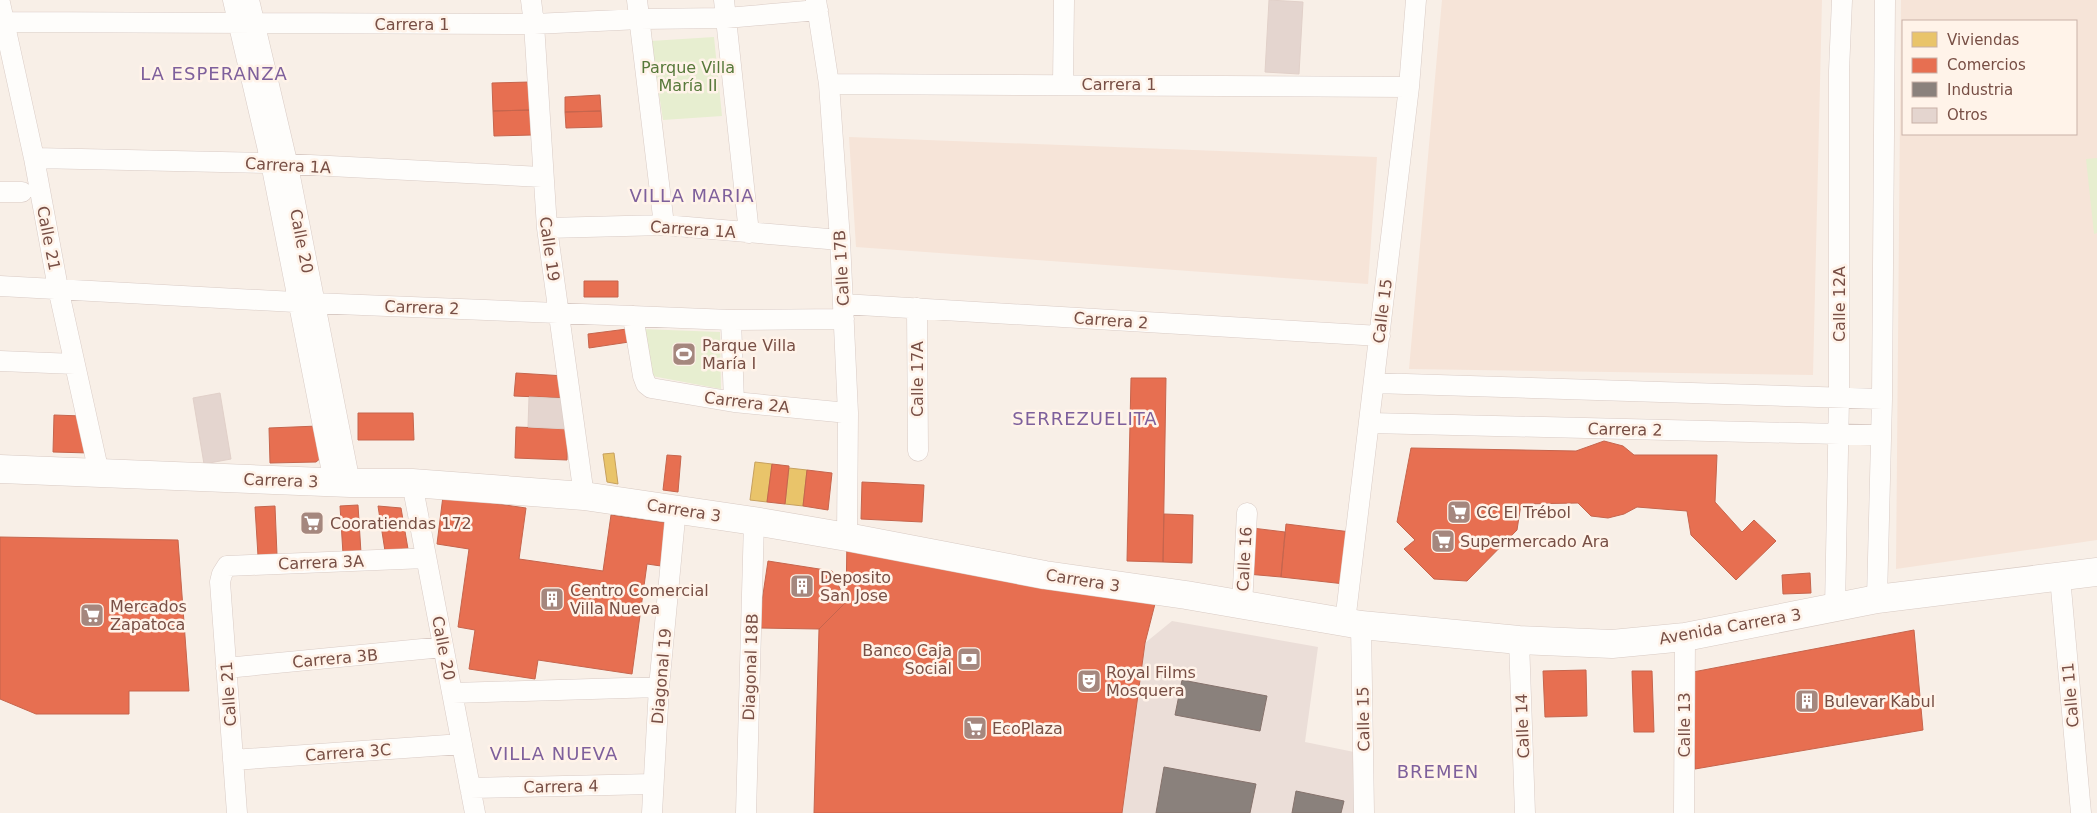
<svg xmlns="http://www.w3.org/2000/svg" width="2097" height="813" font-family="'DejaVu Sans',sans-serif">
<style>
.residential{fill:#f6e4d8;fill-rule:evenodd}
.industrial{fill:#ebded8}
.green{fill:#e7eed0}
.homes{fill:#e9c46a;stroke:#c7a15f}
.shops{fill:#e76f51;stroke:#c6654d}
.industry{fill:#8a817c;stroke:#85726c}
.building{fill:#e4d5cf;stroke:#e1d0c9}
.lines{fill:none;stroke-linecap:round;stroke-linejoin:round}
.street-casing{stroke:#d9cbc5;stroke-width:21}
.secondary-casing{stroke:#d8cac3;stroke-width:29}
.street{stroke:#fefdfb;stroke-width:20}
.secondary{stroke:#fefdfb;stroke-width:28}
.labels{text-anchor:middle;stroke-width:5;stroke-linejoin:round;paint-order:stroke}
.street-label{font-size:16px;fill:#784f45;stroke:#fff3e9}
.park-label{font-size:16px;fill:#57793a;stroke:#fff3e9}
.poi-label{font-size:16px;fill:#784f45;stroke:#fff3e9;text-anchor:start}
.neighbourhood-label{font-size:18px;letter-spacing:1px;fill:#7e609c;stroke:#fff3e9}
</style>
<rect width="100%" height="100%" fill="#f8efe7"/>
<path class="residential" d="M1442 0H1822L1813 375 1409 369Z
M1901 0H2097V540L1896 569ZM1903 21H2076V134H1903Z
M849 137 1377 157 1368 284 856 247Z"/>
<path class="industrial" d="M1172 621 1318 647 1305 742 1359 753V813H1122L1145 643Z"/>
<path class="green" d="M714 37 722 116 663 120 651 41Z
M2097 158V233L2094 234 2086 159Z
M642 329 720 332 721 389 652 376Z"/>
<path class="homes" d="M614 453 618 484 607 482 603 454Z
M755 462 772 464 767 502 750 500Z
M789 468 807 470 803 506 785 504Z"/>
<path class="shops" d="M530 82 531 110 493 111 492 83Z
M600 95 601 111 565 112V97Z
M531 110 532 135 494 136 493 111Z
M601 111 602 127 566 128 565 112Z
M584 281H618V297H584Z
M627 329 629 342 589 348 588 334Z
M516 373 565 376 564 398 514 396Z
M1131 378H1166L1163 562 1127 561Z
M358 413H413L414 440H358Z
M54 415 82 416 90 453 53 452Z
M318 426 322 457 316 462 270 463 269 428Z
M516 427 568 429 567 460 515 458Z
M1604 441 1623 446 1634 455H1717L1715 502 1742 532 1754 520 1776 541 1736 580 1691 535 1687 511 1637 507 1624 514 1608 518 1591 516 1578 503 1521 504 1517 530 1467 581 1434 579 1404 549 1415 540 1397 522 1411 448 1576 451Z
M667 455 681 456 678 492 663 490Z
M772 464 789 466 785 504 767 502Z
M807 470 832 473 828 510 803 506Z
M862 482 924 485 922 522 861 519Z
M443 496 526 508 519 559 603 571 611 515 667 523 661 566 647 564 632 674 538 660 535 679 469 669 475 630 458 627 469 549 437 544Z
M358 505 361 553 343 554 340 506Z
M275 506 277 555 258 556 255 507Z
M378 506 401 508 408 549 385 551Z
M1164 514 1193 515 1192 563 1163 562Z
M1286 524 1351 532 1345 584 1281 577Z
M1252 528 1285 532 1281 577 1247 574Z
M0 537 178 540 189 691H129V714H36L0 699Z
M847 537 1157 596 1145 643 1122 813H814L819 629 846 602Z
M768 561 832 571 846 602 819 629 758 628Z
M1810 573 1811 593 1783 594 1782 575Z
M1914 630 1923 730 1695 769 1693 672Z
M1586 670 1587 716 1545 717 1543 671Z
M1632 671H1652L1654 732H1634Z"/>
<path class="industry" d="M1182 680 1267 696 1260 731 1175 715Z
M1164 767 1256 784 1250 813H1156Z
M1296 791 1344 801 1341 813H1292Z"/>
<path class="building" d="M1269 0 1303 2 1299 74 1265 72Z
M220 393 231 459 204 464 193 398Z
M529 397 569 399 568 429 528 427Z"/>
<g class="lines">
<g class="street-casing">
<path id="street" d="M233 0 271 163 334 482
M249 0 288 166 350 483
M531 0 534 24 547 228 584 496
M637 0 664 225
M724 0 749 233
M816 0 829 84 840 240 848 413 847 537
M0 3 34 158 58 288 99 473
M5 22 534 24 640 19 726 18 818 10
M829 84 1409 87
M1063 84 1064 0
M34 158 271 163 542 177
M0 192H22
M547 228 664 225 840 240
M0 286 313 303 731 320 844 319
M843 304 1380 336
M917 308 918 451
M633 316 643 376 646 384 651 388 734 402 848 413
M731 320 734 402
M0 361 75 364
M1374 383 1882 399
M1370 423 1881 435
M412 483 475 813
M2060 577 2081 813
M1877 599 1882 399 1885 0
M1242 605 1247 513
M1835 608 1839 398V71L1842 0
M1345 622 1409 87 1416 0
M1361 625 1364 813
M1519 640 1525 813
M226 668 443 647
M453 693 659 687
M233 760 462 744
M470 788 653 784
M237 813 220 582 222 574 227 566 426 558
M652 813 659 687 676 508
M746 813 754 521
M1684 813 1685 637"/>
</g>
<g class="secondary-casing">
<path id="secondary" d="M0 469 350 483H412L584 496 754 521 847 537 1045 575 1186 595 1361 625 1519 640 1612 644 1685 637 1877 599 2097 572"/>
</g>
<use href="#street" class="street"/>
<use href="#secondary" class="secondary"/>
</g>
<defs>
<g id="stadium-square" transform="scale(1.25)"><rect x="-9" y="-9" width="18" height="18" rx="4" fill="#a5877e" stroke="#fff3e9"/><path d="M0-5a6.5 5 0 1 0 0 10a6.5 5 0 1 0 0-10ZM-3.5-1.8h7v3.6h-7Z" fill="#fff"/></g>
<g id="supermarket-square" transform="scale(1.25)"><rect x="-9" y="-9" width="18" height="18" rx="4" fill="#a5877e" stroke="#fff3e9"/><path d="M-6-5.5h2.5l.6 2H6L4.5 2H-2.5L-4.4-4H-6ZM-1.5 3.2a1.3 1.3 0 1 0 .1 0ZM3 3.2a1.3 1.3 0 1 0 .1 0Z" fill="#fff"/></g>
<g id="building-square" transform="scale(1.25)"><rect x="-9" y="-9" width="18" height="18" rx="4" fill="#a5877e" stroke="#fff3e9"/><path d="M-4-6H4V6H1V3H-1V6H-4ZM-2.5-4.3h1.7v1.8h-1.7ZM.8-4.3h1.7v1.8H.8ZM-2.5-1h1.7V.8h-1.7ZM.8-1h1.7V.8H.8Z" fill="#fff"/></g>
<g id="bank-square" transform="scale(1.25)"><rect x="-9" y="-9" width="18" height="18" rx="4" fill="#a5877e" stroke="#fff3e9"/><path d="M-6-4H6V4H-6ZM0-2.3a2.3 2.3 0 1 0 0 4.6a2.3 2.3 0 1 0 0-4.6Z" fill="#fff"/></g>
<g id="theatre-square" transform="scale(1.25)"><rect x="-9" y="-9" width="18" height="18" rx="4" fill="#a5877e" stroke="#fff3e9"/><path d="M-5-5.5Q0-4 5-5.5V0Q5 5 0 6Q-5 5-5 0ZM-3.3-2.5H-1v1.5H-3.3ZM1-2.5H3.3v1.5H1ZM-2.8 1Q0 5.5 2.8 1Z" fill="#fff"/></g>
</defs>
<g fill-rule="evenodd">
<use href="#stadium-square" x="684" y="354"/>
<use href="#supermarket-square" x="1459" y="512"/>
<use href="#supermarket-square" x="312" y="523"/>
<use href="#supermarket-square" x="1443" y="541"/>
<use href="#building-square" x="802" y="586"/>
<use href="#building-square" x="552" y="599"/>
<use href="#supermarket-square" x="92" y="615"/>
<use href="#bank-square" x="969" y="659"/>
<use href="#theatre-square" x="1089" y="681"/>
<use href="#building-square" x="1807" y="701"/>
<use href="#supermarket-square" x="975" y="728"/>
</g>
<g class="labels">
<g class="street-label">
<text x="412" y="30">Carrera 1</text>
<text x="1119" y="90">Carrera 1</text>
<text transform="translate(288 165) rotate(3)" y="6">Carrera 1A</text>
<text transform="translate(693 229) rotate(4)" y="6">Carrera 1A</text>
<text transform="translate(49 238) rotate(79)" y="6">Calle 21</text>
<text transform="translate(302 241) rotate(79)" y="6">Calle 20</text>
<text transform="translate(550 249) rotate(82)" y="6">Calle 19</text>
<text transform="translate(841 268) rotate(-93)" y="6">Calle 17B</text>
<text transform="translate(1839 304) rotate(-90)" y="6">Calle 12A</text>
<text transform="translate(422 307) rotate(2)" y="6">Carrera 2</text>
<text transform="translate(1382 311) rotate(-83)" y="6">Calle 15</text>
<text transform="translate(1111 320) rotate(4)" y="6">Carrera 2</text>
<text transform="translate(917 379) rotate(-90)" y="6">Calle 17A</text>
<text transform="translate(747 402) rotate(7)" y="6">Carrera 2A</text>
<text transform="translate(1625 429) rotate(1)" y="6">Carrera 2</text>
<text transform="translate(281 480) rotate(2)" y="6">Carrera 3</text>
<text transform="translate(684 510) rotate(9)" y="6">Carrera 3</text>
<text transform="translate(1244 559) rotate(-87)" y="6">Calle 16</text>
<text transform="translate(321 562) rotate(-2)" y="6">Carrera 3A</text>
<text transform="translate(1083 580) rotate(9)" y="6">Carrera 3</text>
<text transform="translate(1730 626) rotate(-10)" y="6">Avenida Carrera 3</text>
<text transform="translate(444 648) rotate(79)" y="6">Calle 20</text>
<text transform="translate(335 658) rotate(-5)" y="6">Carrera 3B</text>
<text transform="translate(750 667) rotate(-88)" y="6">Diagonal 18B</text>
<text transform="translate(661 676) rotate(-85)" y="6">Diagonal 19</text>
<text transform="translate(228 694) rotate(-94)" y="6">Calle 21</text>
<text transform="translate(2070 695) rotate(-95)" y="6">Calle 11</text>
<text transform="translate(1363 719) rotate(-91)" y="6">Calle 15</text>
<text transform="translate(1684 725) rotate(-90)" y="6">Calle 13</text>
<text transform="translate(1522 726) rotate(-92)" y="6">Calle 14</text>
<text transform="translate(348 752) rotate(-4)" y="6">Carrera 3C</text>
<text transform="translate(561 786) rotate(-1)" y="6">Carrera 4</text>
</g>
<g class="park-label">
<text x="688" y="73">Parque Villa<tspan x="688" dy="18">María II</tspan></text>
</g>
<g class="poi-label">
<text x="702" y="351">Parque Villa<tspan x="702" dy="18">María I</tspan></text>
<text x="1476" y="518">CC El Trébol</text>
<text x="330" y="529">Cooratiendas 172</text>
<text x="1460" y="547">Supermercado Ara</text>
<text x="820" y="583">Deposito<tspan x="820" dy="18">San Jose</tspan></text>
<text x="570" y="596">Centro Comercial<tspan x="570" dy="18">Villa Nueva</tspan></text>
<text x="110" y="612">Mercados<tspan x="110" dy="18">Zapatoca</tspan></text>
<text x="952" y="656" text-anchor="end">Banco Caja<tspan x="952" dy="18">Social</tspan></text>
<text x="1106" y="678">Royal Films<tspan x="1106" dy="18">Mosquera</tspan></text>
<text x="1824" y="707">Bulevar Kabul</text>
<text x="992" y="734">EcoPlaza</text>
</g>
<g class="neighbourhood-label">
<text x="214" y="80">LA ESPERANZA</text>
<text x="692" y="202">VILLA MARIA</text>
<text x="1085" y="425">SERREZUELITA</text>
<text x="554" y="760">VILLA NUEVA</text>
<text x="1438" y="778">BREMEN</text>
</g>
</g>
<rect x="1902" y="20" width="175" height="115" fill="#fff3e9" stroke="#c9b1a7"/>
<rect x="1912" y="32" width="25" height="15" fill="#e9c46a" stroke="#c9b1a7"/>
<text x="1947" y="45" font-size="15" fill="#784f45">Viviendas</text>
<rect x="1912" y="58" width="25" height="15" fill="#e76f51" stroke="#c9b1a7"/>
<text x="1947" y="70" font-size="15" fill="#784f45">Comercios</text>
<rect x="1912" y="82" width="25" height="15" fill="#8a817c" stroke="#c9b1a7"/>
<text x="1947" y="95" font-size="15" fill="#784f45">Industria</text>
<rect x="1912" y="108" width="25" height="15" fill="#e4d5cf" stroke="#c9b1a7"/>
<text x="1947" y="120" font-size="15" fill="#784f45">Otros</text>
</svg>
